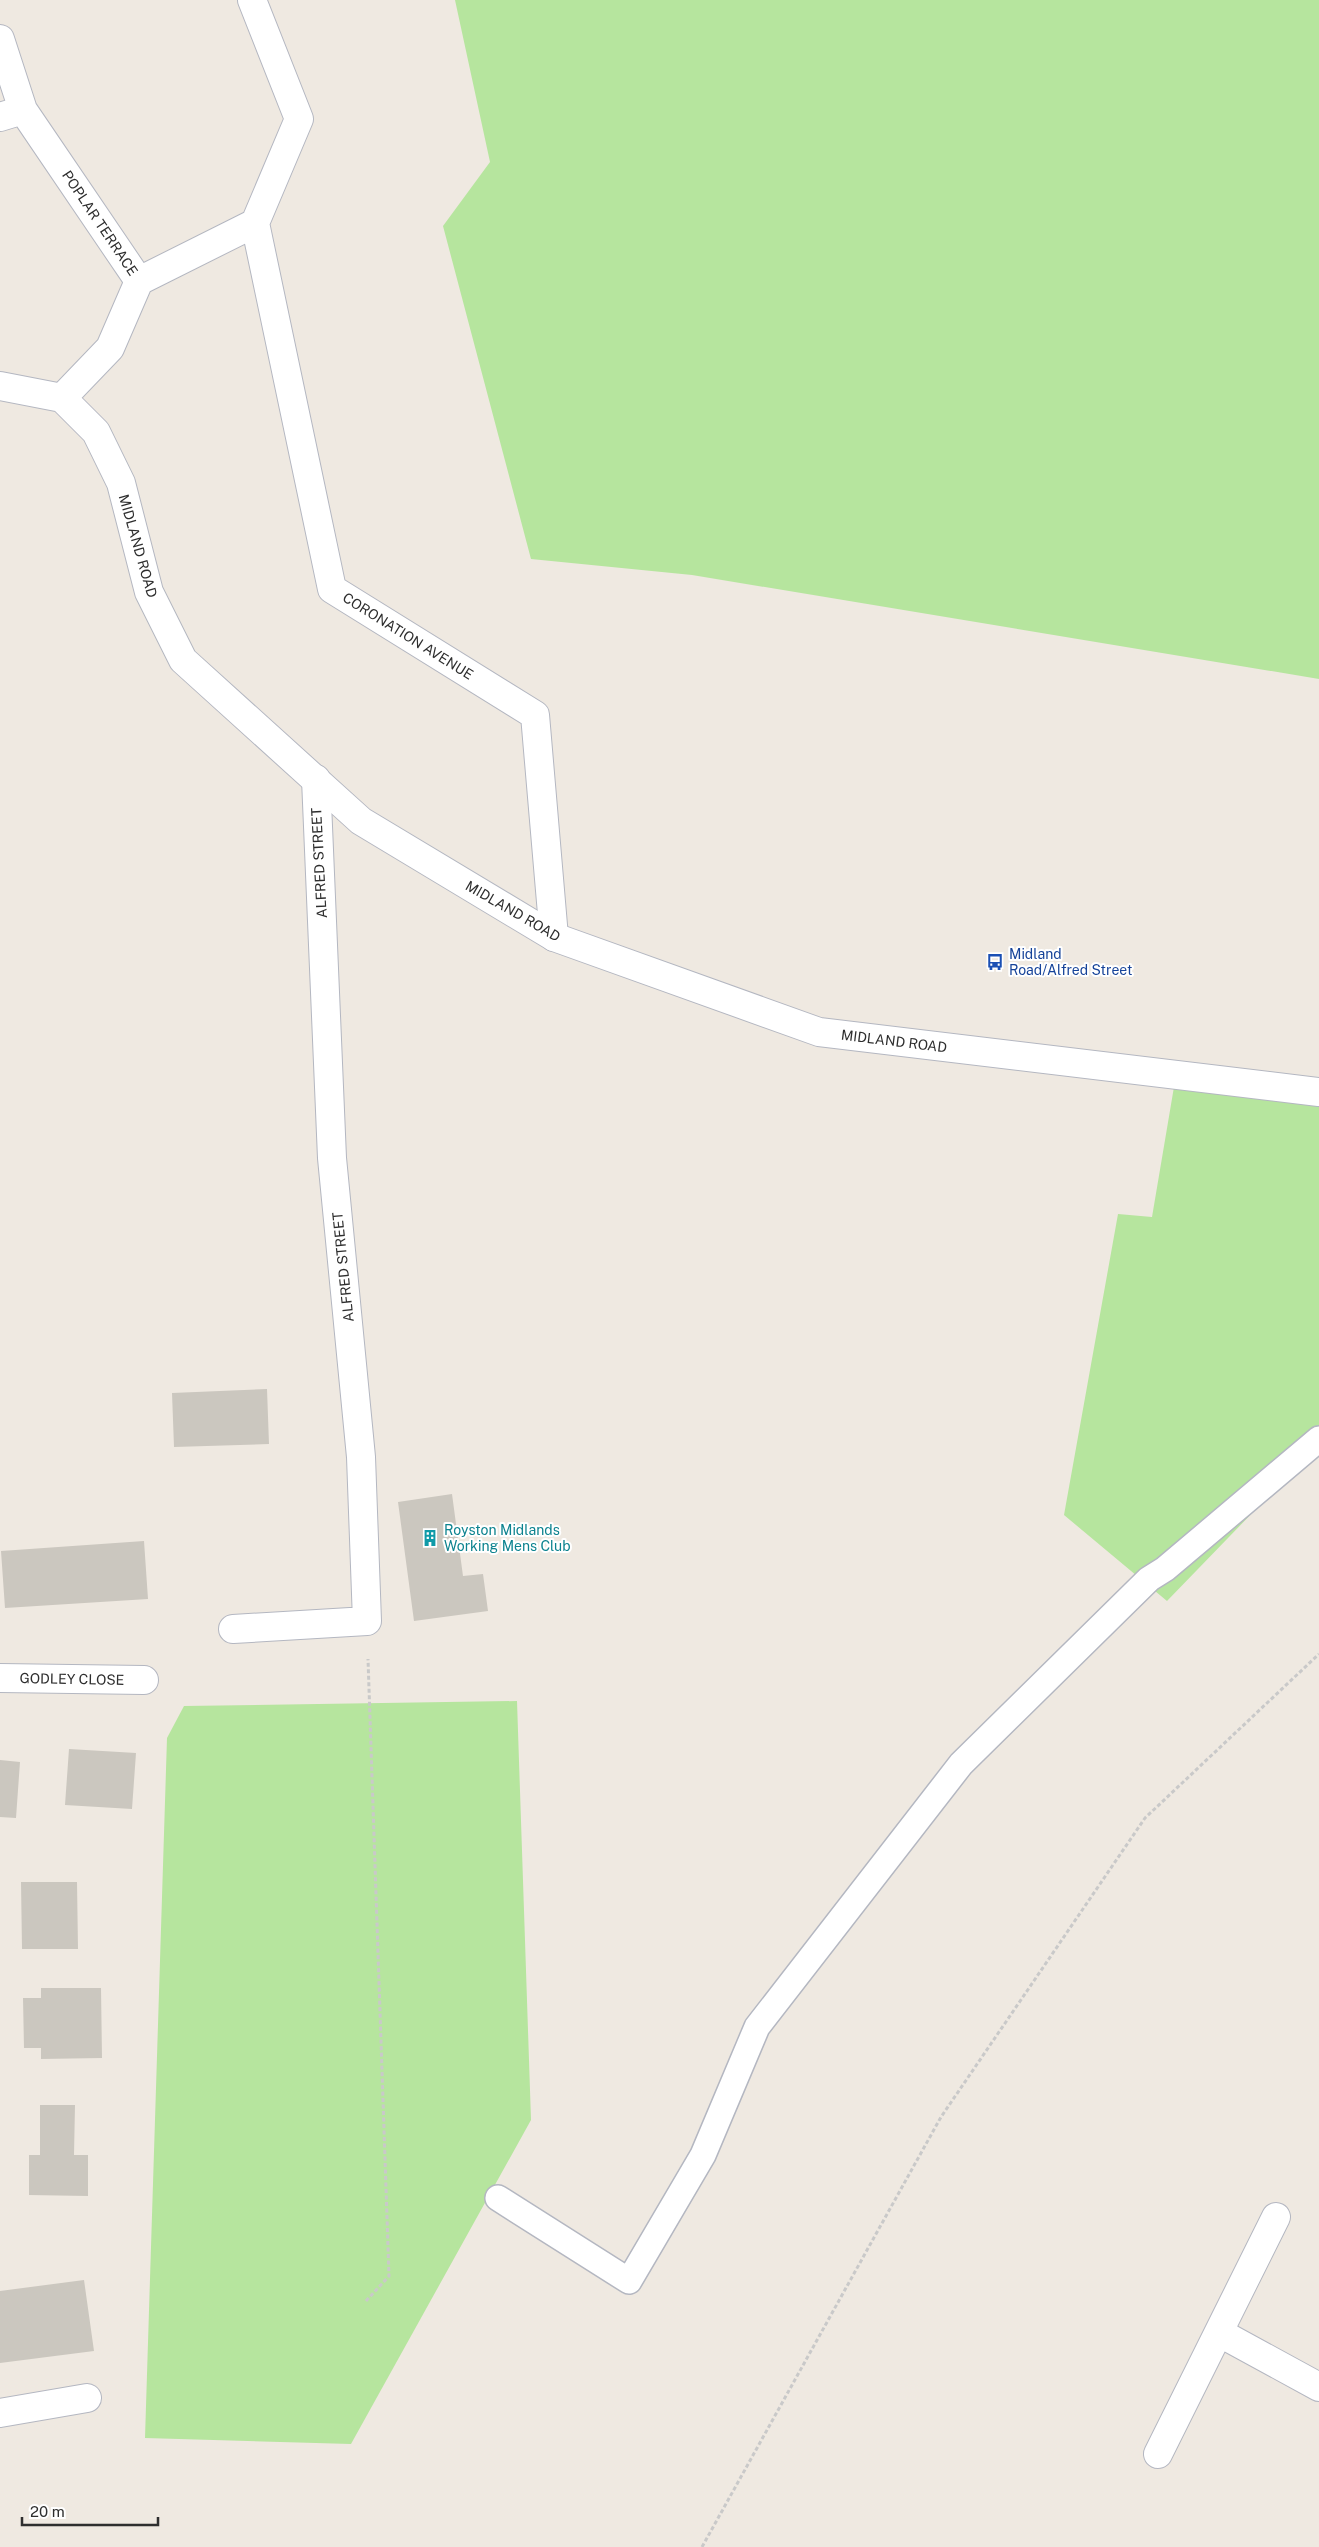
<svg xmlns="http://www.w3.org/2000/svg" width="1319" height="2547" font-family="'Public Sans',sans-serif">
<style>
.green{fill:#b6e59e}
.building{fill:#cbc7bf}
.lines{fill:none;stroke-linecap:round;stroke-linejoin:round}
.service-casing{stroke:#b4b7c1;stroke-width:28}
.minor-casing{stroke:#b4b7c1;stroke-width:30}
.secondary-casing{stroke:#b4b7c1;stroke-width:30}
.path{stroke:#c9c9c9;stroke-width:3;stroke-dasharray:4 2.5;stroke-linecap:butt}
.service{stroke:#fff;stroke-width:25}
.minor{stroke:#fff;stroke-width:28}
.secondary{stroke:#fff;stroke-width:28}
.labels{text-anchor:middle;stroke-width:4;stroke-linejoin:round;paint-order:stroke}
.street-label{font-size:14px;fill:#2e2e2e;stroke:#fff}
.transit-label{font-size:14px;fill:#164399;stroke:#fff;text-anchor:start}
.culture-label{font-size:14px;fill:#0d838f;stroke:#fff;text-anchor:start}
</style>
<rect width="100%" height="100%" fill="#efe9e1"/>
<path class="green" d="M455 0H1319V679L692 575 531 559 443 226 490 162Z
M1176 1075 1319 1092V1444L1167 1601 1064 1515 1118 1214 1152 1217Z
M517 1701 531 2120 351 2444 145 2438 167 1738 184 1706Z"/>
<path class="building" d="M267 1389 269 1444 174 1447 172 1393Z
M452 1494 463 1576 483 1574 488 1611 414 1621 398 1502Z
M144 1541 148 1599 5 1608 1 1551Z
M69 1749 136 1753 132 1809 65 1805Z
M0 1760 20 1762 16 1818 0 1817Z
M21 1882H77L78 1949H22Z
M41 1988H101L102 2058 41 2059V2048H24L23 1998H41Z
M40 2105H75L74 2155H88V2196L29 2195V2155H40Z
M84 2280 94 2351 0 2363V2291Z"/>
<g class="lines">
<g class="service-casing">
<path id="service" d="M498 2198 629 2281 703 2155 757 2027 961 1764 1149 1579 1165 1569 1319 1439"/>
</g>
<g class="minor-casing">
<path id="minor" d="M0 39 23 110 139 281 110 348 62 398
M0 117 23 110
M255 223 332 589 535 715 554 937
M139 281 255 223 299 119 252 0
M233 1629 367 1621 361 1457 332 1158 316 779
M0 1678 144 1680
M1220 2333 1319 2387
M0 2413 87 2398
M1158 2454 1276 2217"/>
</g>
<g class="secondary-casing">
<path id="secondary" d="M0 386 62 398 96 432 121 483 149 592 183 660 361 821 554 937 819 1032 1319 1092"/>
</g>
<path class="path" d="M366 2301 389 2276 368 1659
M702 2547 941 2117 1145 1818 1319 1654"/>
<use href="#service" class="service"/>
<use href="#minor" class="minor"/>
<use href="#secondary" class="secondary"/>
</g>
<defs>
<g id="bus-bare" transform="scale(1.35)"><path d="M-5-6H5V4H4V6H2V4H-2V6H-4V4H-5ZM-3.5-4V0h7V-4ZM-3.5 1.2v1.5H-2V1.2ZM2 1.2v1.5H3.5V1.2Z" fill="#1a4fb4" stroke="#fff" stroke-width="2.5" paint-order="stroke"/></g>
<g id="building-bare" transform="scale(1.35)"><path d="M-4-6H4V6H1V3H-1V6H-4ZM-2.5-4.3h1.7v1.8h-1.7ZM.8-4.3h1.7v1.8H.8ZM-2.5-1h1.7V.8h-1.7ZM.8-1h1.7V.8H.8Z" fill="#0f9aa8" stroke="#fff" stroke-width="2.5" paint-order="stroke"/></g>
</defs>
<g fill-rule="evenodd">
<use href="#bus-bare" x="995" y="962"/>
<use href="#building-bare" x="430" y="1538"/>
</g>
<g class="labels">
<g class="street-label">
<text transform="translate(100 223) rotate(56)" y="5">POPLAR TERRACE</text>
<text transform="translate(138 546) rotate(74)" y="5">MIDLAND ROAD</text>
<text transform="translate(408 636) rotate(32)" y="5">CORONATION AVENUE</text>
<text transform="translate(319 863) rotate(-93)" y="5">ALFRED STREET</text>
<text transform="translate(513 911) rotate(30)" y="5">MIDLAND ROAD</text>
<text transform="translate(894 1041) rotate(7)" y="5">MIDLAND ROAD</text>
<text transform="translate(343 1267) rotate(-96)" y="5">ALFRED STREET</text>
<text transform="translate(72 1679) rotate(1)" y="5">GODLEY CLOSE</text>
</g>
<g class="transit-label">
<text x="1009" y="959">Midland<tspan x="1009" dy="16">Road/Alfred Street</tspan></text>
</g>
<g class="culture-label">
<text x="444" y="1535">Royston Midlands<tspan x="444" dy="16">Working Mens Club</tspan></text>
</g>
</g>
<path d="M22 2517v8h136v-8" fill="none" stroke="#2e2e2e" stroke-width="2.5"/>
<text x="30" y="2517" font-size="15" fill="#2e2e2e" stroke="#ffffff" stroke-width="4" paint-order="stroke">20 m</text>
</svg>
